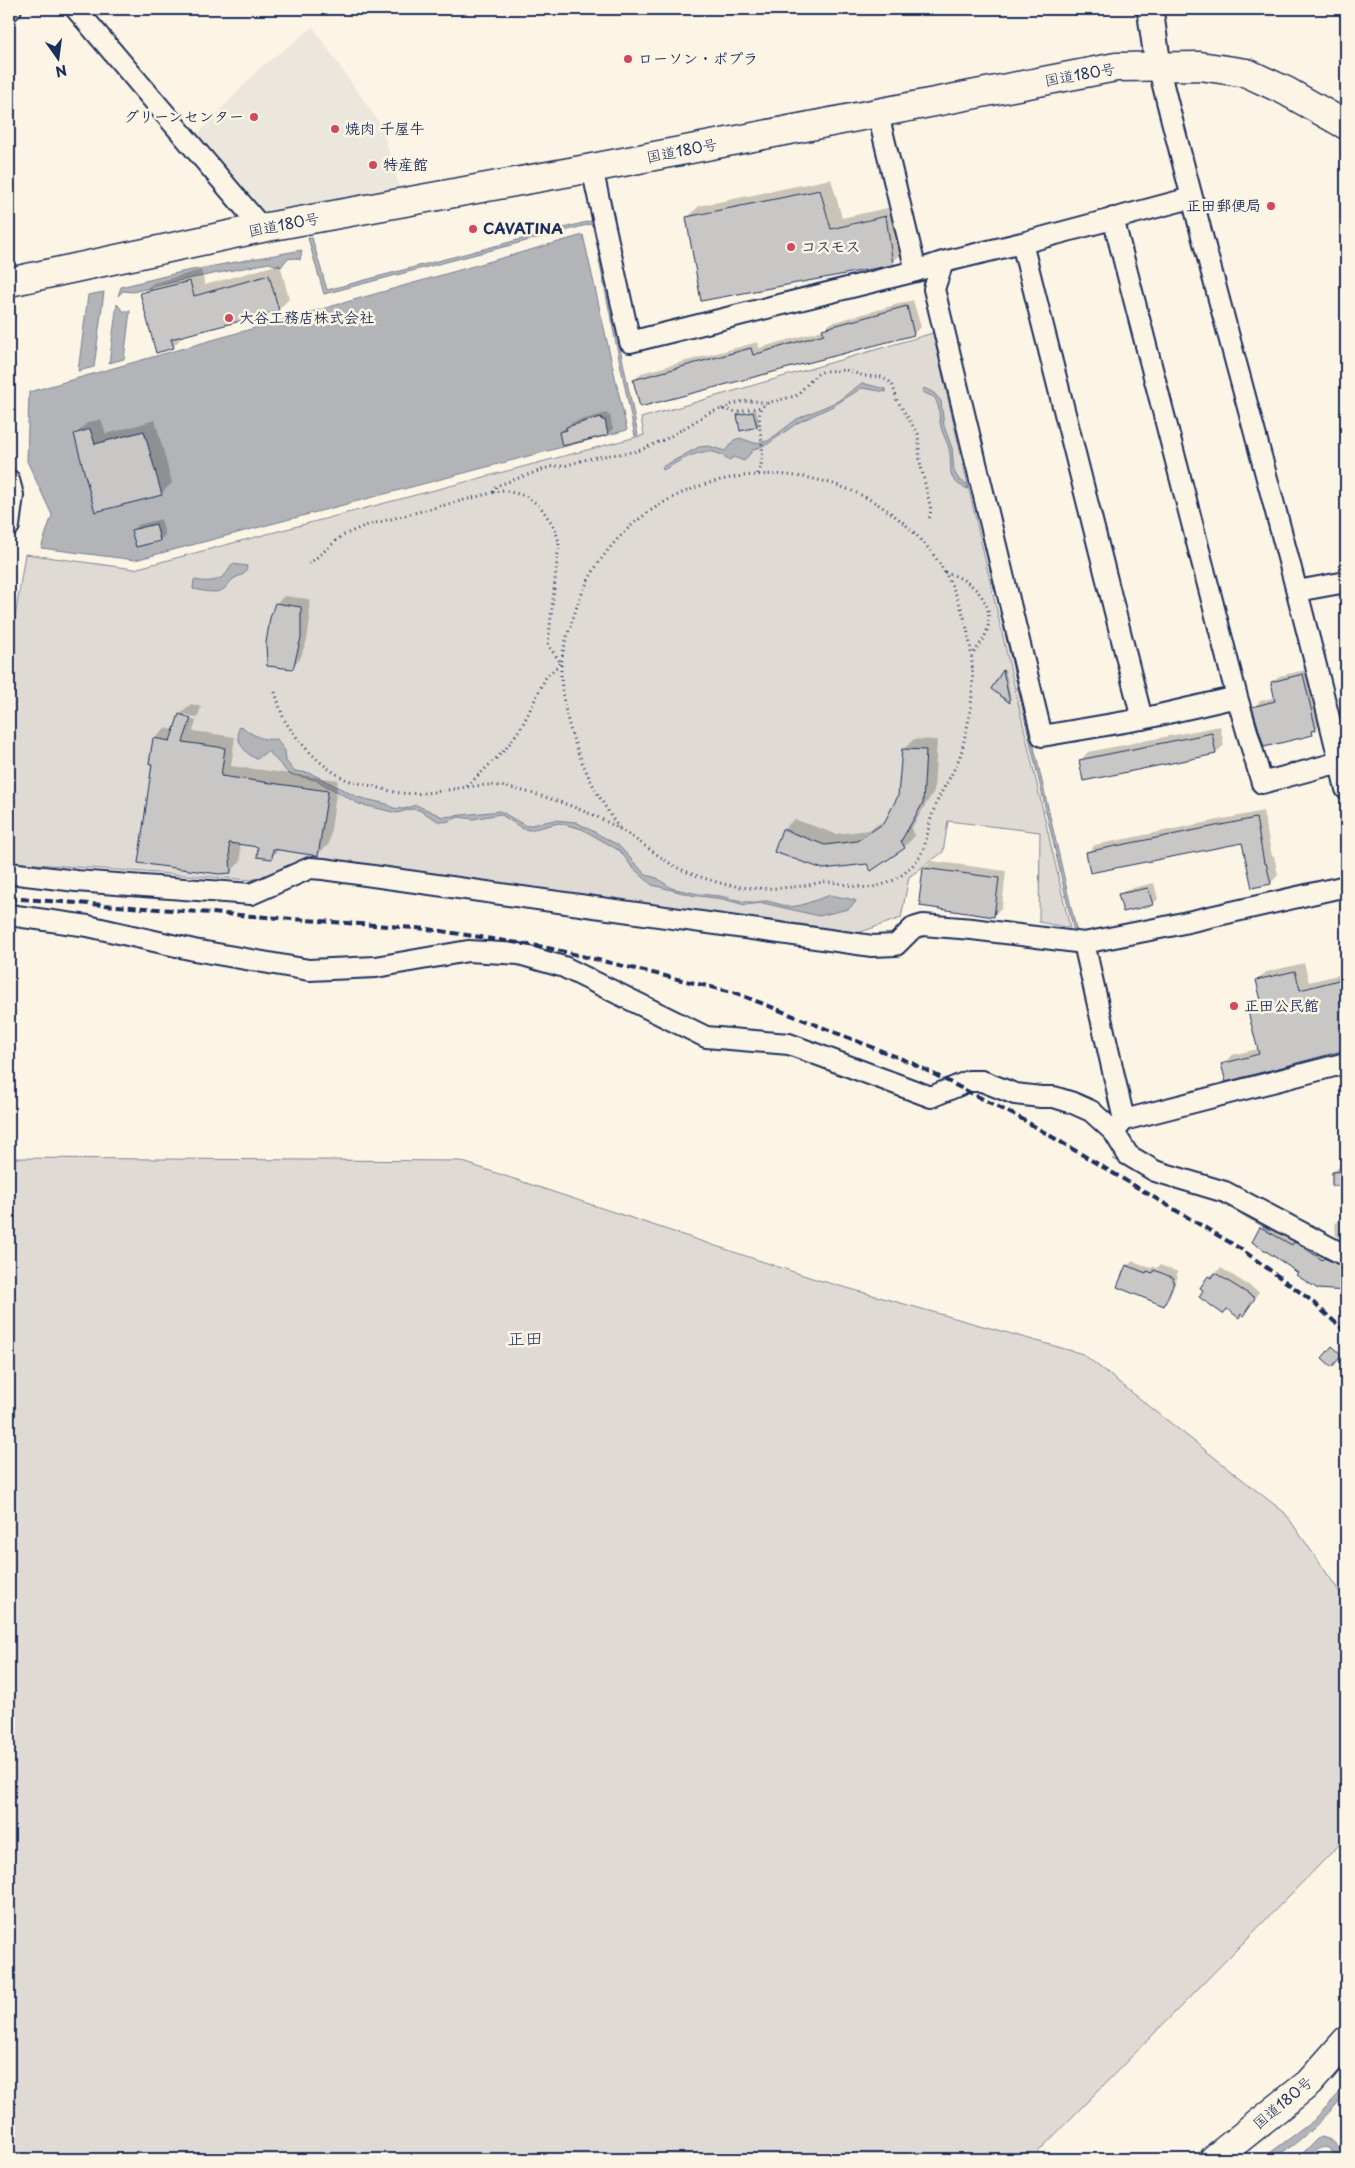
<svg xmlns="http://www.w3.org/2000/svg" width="1355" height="2168" font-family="'Playpen Sans','Klee One',sans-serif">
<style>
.built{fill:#ece7dc}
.green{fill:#dfdbd4;stroke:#7d8599}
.water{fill:#b2b4b8;stroke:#767f94}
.shadow{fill:#0003;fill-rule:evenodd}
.building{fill:#c8c7c6;stroke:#1b2f5e}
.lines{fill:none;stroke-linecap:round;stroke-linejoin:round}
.minor-casing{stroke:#1b2f5e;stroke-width:24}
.major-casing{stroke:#1b2f5e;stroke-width:29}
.highway-casing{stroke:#1b2f5e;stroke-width:31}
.path{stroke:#1b2f5e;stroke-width:3;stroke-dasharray:1 4;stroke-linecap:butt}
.minor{stroke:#fcf5e5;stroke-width:20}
.major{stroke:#fcf5e5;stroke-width:25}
.highway{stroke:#fcf5e5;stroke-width:28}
.rail{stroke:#1b2f5e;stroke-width:4;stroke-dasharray:8 4;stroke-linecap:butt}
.poi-dot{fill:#d1495b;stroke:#fcf5e5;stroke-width:2}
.labels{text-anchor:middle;stroke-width:5;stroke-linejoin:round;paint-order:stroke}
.poi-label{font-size:15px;font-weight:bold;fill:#1b2f5e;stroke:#fcf5e5;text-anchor:start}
.street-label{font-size:15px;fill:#1b2f5e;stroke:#fcf5e5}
.quarter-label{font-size:18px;fill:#1b2f5e;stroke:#fcf5e5}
</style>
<rect width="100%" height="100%" fill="#fcf5e5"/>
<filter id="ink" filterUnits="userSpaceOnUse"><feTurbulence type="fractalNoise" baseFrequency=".02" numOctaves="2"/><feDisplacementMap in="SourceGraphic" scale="10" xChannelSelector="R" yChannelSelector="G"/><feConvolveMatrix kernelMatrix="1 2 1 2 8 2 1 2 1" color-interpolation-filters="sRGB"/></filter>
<g filter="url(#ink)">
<path class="built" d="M313 27 382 127 400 190 263 216 197 135 260 68Z"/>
<path class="green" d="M933 333 1070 928 1039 922 1040 832 948 821 943 852 909 877 901 918 858 933 327 859 251 880 9 862V656L25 554 134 569 644 435 641 418Z
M9 1158 460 1161 815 1279 1083 1354 1285 1513 1346 1601V1834L1339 1845 1031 2159H9Z"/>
<path class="water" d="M594 220 595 225 592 226 591 224 324 294 308 238H312L327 290Z
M583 235 627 430 135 560 41 548 52 515 27 461 29 392Z
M302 250 300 260 295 258 287 259 281 267 269 263 178 281 133 292 123 291 118 296 121 287 181 272Z
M599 260H602L638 435 635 436Z
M923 275 997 591 995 592 922 278Z
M104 292 94 367 78 371 88 295Z
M117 304 123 311H130L124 359 109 363Z
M862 383 885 389 886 392 862 388 833 406 797 423 768 444 754 449 744 461 734 457 729 460C708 441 684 459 663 470L662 467 699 447 709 446 725 451 734 440 740 438 754 443 768 441 797 419 838 401Z
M924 388 934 393 941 401 944 426 952 448 954 471 959 480 967 484 968 489C946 480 952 472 950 454 949 444 943 436 941 427 938 416 941 407 934 397L922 392Z
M232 564 247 566C246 576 242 574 235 578 230 580 228 586 224 589 216 595 201 590 193 589L194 580C211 583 224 582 232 564Z
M1000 612 1034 747 1077 933 1074 932Z
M241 726C253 735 261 741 277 739L285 751 286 761 294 771 310 773 357 797 387 804 393 808 404 809 416 805 443 817 500 811 526 826 555 820 576 822 618 845 646 875 657 878 671 888 698 894 720 896 746 902 767 901 790 907 802 905 830 895 855 900 856 902 848 909 819 916 763 903 745 905 723 899 691 895 652 885 632 867 620 851 582 829 559 823 530 830 523 829 500 814 473 819 459 817 446 822 438 821 419 810 412 809 397 813 359 804 316 780 289 774 269 752H266L257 759C245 754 235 741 239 728Z
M1112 1158 1154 1181 1218 1196 1247 1215 1282 1234 1268 1229 1246 1217 1217 1197 1154 1182Z
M1346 2086V2094C1329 2113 1287 2159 1262 2159L1313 2121Z
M1322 2137 1331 2140 1340 2148 1346 2139V2159H1330L1334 2156C1328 2139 1314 2151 1305 2159H1297L1317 2139Z"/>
<path class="shadow" d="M831 179 842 218 896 206 903 252 892 263 688 217 699 206Z
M280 264 289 299 278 310 184 335 173 347 141 294 153 283 201 270 205 285Z
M913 300 921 327 914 333 641 406 634 380 641 373 758 342 759 348 823 330 831 323Z
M756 410 759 424 757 426 738 416Z
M607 413 608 416 610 415 613 429 608 434 560 432 573 422Z
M101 419 106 434 155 420 172 483 161 494 76 434 87 423Z
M161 519 165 535 160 540 133 530 138 525Z
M284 596 309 599 310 619 307 640 300 659 292 667 276 604Z
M1005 669 1011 699 1009 701 993 689Z
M1310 669 1322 723 1312 733 1254 707 1260 701 1276 697 1272 682 1279 676Z
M191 704 201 707 193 731 235 737 231 766 338 780 329 844 318 854 280 849 271 857 260 846 240 844 241 861 230 872 153 763 154 739 165 728 175 730 180 715ZM185 714 197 718 196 721 185 717Z
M1220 726 1224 745 1216 753 1084 779 1081 760 1088 752Z
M914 739 937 740 934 791 911 829 915 836 904 847 872 869 868 863 783 830 794 819 836 834 869 830 888 818 899 796 903 750Z
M1263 811 1272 856H1274L1278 875 1271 883 1243 841 1087 853 1095 845Z
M932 861 1006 871 1002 907 994 915 924 869Z
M1154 883 1158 899 1153 904 1120 895 1125 890Z
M1304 963 1309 982 1346 973V1051L1223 1064 1232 1055 1258 1049 1249 1012 1258 1004 1263 1003 1257 981 1266 972Z
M1346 1073V1087L1342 1077Z
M1346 1166V1185H1333V1172L1339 1167Z
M1346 1216V1242L1336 1236 1335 1223 1341 1217Z
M1267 1222 1346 1260V1307L1341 1308 1338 1289 1300 1273 1261 1228Z
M1133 1261 1151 1268 1153 1266 1157 1268 1160 1265 1178 1272 1176 1276H1178L1169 1299 1164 1304 1127 1266Z
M1221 1268 1259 1292 1243 1314 1209 1277Z"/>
<path class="building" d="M820 190 831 229 886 216 893 265 701 301 686 217Z
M269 275 279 311 171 339 174 348 156 353 140 293 190 281 194 296Z
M907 306 914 335 640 407 633 380 751 348 753 355 824 334 822 329Z
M753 412 757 427 740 431 737 415Z
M601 417 602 420H605L608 435 562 446 559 432 567 430 566 427Z
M90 429 95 444 144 431 162 495 95 512 74 434Z
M156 524 160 541 136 547 131 530Z
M275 603 301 607V638L293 669 267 666 266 643 270 618Z
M1003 670 1010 703 991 689Z
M1303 674 1316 730 1312 731 1313 735 1264 747 1252 707 1275 701 1271 682Z
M179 714 191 718 183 742 225 748 221 776 328 791 318 856 273 849 272 859 257 857 258 847 229 843 231 873 219 874 138 863 152 764H149L153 738 170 741Z
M1212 733 1216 754 1083 781 1079 760Z
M902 749 926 750 923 803 901 841 905 848 871 871 867 864 823 869 774 852 782 829 825 845 857 841 884 823 898 796Z
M1256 818 1264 863H1266L1271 884 1252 888 1242 843 1090 873 1086 852Z
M923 868 999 878 994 917 920 906 921 902 919 901Z
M1148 888 1153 905 1123 912 1118 894Z
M1295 971 1300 990 1346 978V1050L1226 1082 1221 1064 1259 1054 1248 1012 1263 1009 1256 980Z
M1346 1171V1186H1332V1172Z
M1260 1227 1292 1245 1294 1242 1302 1246 1322 1260 1324 1258 1346 1268V1291L1318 1289 1296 1275 1298 1273 1281 1261 1252 1242Z
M1126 1265 1146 1273 1147 1271 1153 1273 1154 1270 1174 1278 1172 1281 1174 1282 1164 1306 1117 1287Z
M1215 1273 1255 1298 1243 1316 1241 1314 1239 1318 1227 1309 1223 1314 1199 1297 1203 1290 1200 1288 1208 1276 1211 1278Z
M1332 1346 1342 1355 1332 1367 1322 1358Z"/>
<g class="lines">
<g class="minor-casing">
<path id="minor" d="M76 9 262 228
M9 10 11 9
M1158 65C1218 307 1289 546 1346 789
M878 114 916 271
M592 168 630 342 916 271 943 262 1022 243 1191 198
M1113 218 1237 697 1262 783 1340 762
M1022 243 1142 719
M943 262 934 289 1042 736 1142 719 1237 697
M9 480 13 495 9 526
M1297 591 1346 582
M9 873 76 881 251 894 310 868 323 869 872 946 896 945 913 928 923 925 972 929 1084 943 1170 926 1346 886
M9 915 88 926 194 950 309 970 376 967 468 951 519 954 564 967 706 1037 789 1044 931 1097 969 1081H982L1015 1094 1041 1097H1054L1073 1103 1091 1111 1114 1132 1128 1155 1155 1171 1225 1192 1346 1256
M1084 943 1124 1120
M1114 1132 1124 1120 1346 1063"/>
</g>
<g class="major-casing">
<path id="major" d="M1150 9 1158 65"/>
</g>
<g class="highway-casing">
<path id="highway" d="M9 282 262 228 592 168 1116 67 1200 66 1247 73 1286 91 1346 125
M1214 2159 1309 2083 1346 2041"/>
</g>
<path class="path" d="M722 409C737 401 749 399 766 403
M758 474C769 448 755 430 761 407L770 402 796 396 816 375 824 371 846 370 864 376 881 377 889 381 893 386 897 400 918 434 920 462 931 510 929 520
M493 492 496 486 553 466H564L591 458 638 451 666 439 709 413 721 409 737 412 761 407
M309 564 342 536 364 526 503 490 526 496 540 506 555 528 559 543 548 645 561 663 546 677 522 726 505 750 465 788
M945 572C974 581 1000 605 984 638 981 644 976 649 973 654
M275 692C279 703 281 715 287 724 301 745 321 766 343 778 350 782 360 783 368 785 379 787 390 792 401 793 430 796 459 786 488 785 503 785 523 791 538 795 565 803 594 814 618 828 638 840 656 855 676 867 690 874 709 880 724 884 750 890 776 889 802 886 810 885 819 882 827 882 850 883 862 893 887 883 899 879 913 867 920 856 928 842 928 822 935 807 941 790 952 776 958 761 962 753 963 744 965 736 983 669 969 593 922 541 820 428 625 464 576 609 569 631 560 653 561 676 564 731 588 783 619 828"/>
<use href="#minor" class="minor"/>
<use href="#major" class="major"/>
<use href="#highway" class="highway"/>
<path class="rail" d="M9 898 428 929 544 947 736 993 912 1063 1022 1119 1241 1249 1308 1298 1346 1332"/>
</g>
</g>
<g class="poi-dot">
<circle cx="628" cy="59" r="5"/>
<circle cx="254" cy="117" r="5"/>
<circle cx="335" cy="129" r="5"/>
<circle cx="373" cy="165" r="5"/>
<circle cx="1271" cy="206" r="5"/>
<circle cx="473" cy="229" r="5"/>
<circle cx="791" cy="247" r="5"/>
<circle cx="229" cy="318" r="5"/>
<circle cx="1234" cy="1006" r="5"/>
</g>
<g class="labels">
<g class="poi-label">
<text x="638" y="64">ローソン・ポプラ</text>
<text x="244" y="122" text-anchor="end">グリーンセンター</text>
<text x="345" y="134">焼肉 千屋牛</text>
<text x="383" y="170">特産館</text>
<text x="1261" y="211" text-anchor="end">正田郵便局</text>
<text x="483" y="234">CAVATINA</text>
<text x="801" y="252">コスモス</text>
<text x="239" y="323">大谷工務店株式会社</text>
<text x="1244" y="1011">正田公民館</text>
</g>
<g class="street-label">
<text transform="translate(1080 75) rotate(-10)" y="5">国道180号</text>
<text transform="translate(682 151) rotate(-11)" y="5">国道180号</text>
<text transform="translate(284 225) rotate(-11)" y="5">国道180号</text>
<text transform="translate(1283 2103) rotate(-40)" y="5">国道180号</text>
</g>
<g class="quarter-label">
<text x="525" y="1345">正田</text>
</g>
</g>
<rect width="1355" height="2168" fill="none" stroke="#fcf5e5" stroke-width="30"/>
<rect x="15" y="15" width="1325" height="2138" fill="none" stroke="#1b2f5e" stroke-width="2" filter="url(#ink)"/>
<g transform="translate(58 58) rotate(166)" stroke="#fcf5e5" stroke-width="4" paint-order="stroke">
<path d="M0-4L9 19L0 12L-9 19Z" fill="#1b2f5e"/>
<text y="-8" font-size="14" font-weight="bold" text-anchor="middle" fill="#1b2f5e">N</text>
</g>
</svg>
